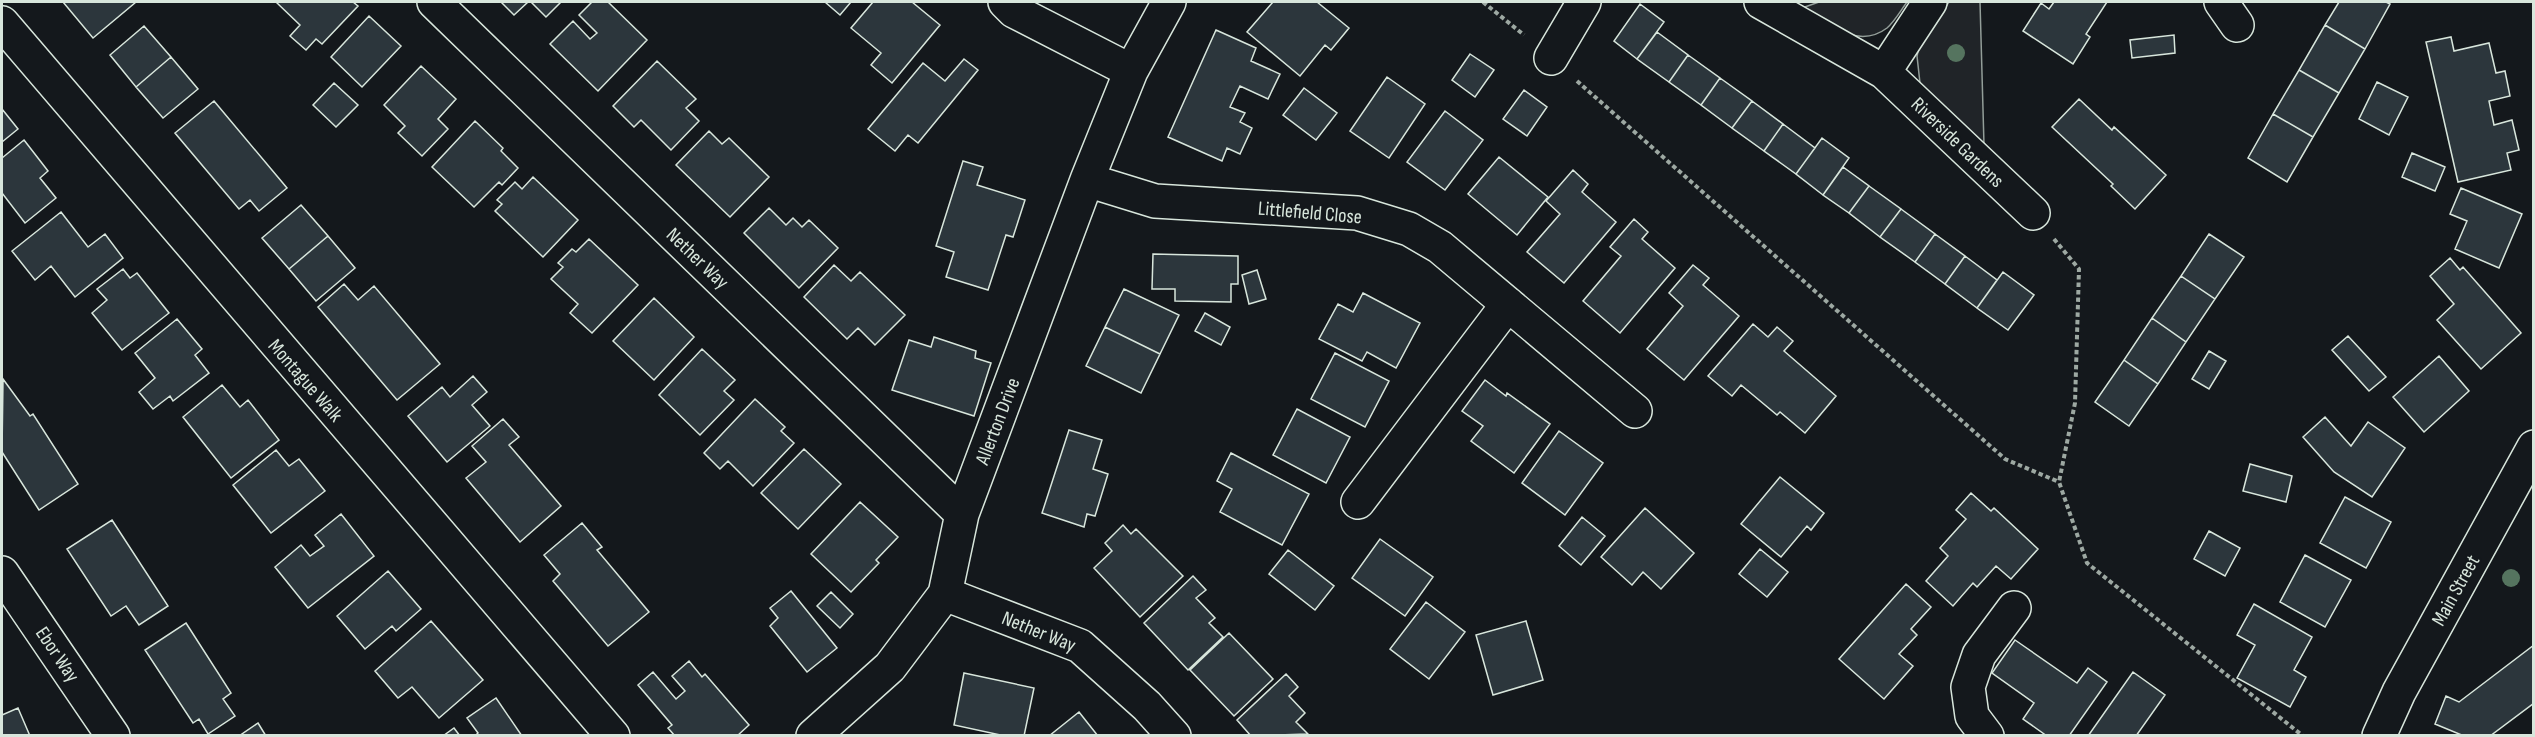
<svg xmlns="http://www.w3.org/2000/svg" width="2535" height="737" font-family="'Sofia Sans Condensed',sans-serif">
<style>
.green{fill:#202428;stroke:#939e99;stroke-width:1.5}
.building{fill:#2c363c;stroke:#d8e6dc;stroke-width:1.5}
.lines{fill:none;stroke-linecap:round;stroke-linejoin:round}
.minor-casing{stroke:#d8e6dc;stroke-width:36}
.path{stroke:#9da8a2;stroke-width:4;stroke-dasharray:4.5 3;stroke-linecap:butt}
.minor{stroke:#14181c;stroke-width:33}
.tree{fill:#55745f}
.labels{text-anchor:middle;stroke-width:4.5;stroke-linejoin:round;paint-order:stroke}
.street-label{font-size:20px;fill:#d8e6dc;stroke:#14181c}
</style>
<rect width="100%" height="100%" fill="#14181c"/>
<path class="green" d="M1819 2H1907C1901 10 1895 21 1887 28 1858 50 1828 24 1802 8Z
M1949 2H1980L1984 145 1929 95 1920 83 1917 56 1920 43Z"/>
<path class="building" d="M63 2H136L93 38Z
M276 2H353L358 6 322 44 316 39 306 50 290 36 300 25Z
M501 2H528L514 15Z
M531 2H561L546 17Z
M592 2H608L647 40 598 91 550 44 573 21 590 39 597 33 579 15Z
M825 2H851L840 15Z
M873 2H912L940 25 892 83 871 65 881 53 851 28Z
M1273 2H1317L1349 28 1331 50 1325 45 1300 76 1247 32Z
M2054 2H2107L2086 34 2090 37 2073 64 2023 31 2041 3 2049 9Z
M2339 2H2386L2390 4 2365 49 2325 25Z
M1640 4 1664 22 1637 59 1614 41Z
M369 16 401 46 362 87 331 57Z
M2325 25 2365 49 2339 93 2299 70Z
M144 26 171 57 136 87 110 55Z
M1216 30 1256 48 1251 61 1280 74 1268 99 1240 86 1230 107 1245 113 1240 122 1252 128 1240 154 1227 148 1222 161 1168 137Z
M1657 32 1688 55 1669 82 1637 59Z
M2174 35 2175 53 2132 58 2130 40Z
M2451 37 2454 51 2489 43 2496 73 2505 71 2510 96 2489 101 2494 125 2512 120 2519 150 2507 153 2511 170 2458 182 2426 42Z
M1470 54 1494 70 1475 97 1452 80Z
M1688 55 1720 78 1701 105 1669 82Z
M171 57 198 89 163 118 136 87Z
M964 59 978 70 918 143 908 135 895 151 868 129 923 63 945 81Z
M657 61 696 99 686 108 699 121 671 150 641 120 634 127 613 106Z
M421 66 456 99 438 119 448 129 422 156 398 133 405 126 384 105Z
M2299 70 2339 93 2313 137 2273 114Z
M1387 77 1425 104 1389 158 1350 131Z
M1720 78 1752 101 1732 128 1701 105Z
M2377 82 2408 97 2389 135 2359 119Z
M334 83 358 105 336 127 313 105Z
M1304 88 1337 113 1316 140 1283 115Z
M1524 90 1547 107 1527 136 1503 119Z
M2079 99 2112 130 2114 127 2166 175 2135 209 2111 186 2113 184 2052 127Z
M214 101 287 188 259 211 250 200 239 209 175 133Z
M1752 101 1783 124 1764 151 1732 128Z
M2 109 18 129 2 142Z
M1445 111 1483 140 1445 190 1407 162Z
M2273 114 2313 137 2287 182 2248 158Z
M475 121 503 148 501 151 518 168 502 185 499 182 474 207 432 167Z
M1783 124 1815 148 1796 174 1764 151Z
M709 131 722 144 729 138 769 177 730 217 676 165Z
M1822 138 1849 158 1823 195 1796 174Z
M24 140 48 171 40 178 56 198 25 223 2 193V158Z
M2412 153 2445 167 2435 191 2402 177Z
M1499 157 1548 197 1517 235 1468 194Z
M963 161 983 167 977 185 1025 200 1013 237 1006 235 988 290 946 277 954 252 936 246Z
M1843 167 1869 186 1849 213 1823 195Z
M1573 170 1588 184 1582 192 1616 222 1564 283 1527 252 1560 214 1546 201Z
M533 177 578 220 543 257 495 211 502 204 497 200 515 182 522 189Z
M1869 186 1901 209 1880 237 1849 213Z
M2461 188 2522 214 2499 268 2455 249 2467 221 2450 214Z
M301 205 328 236 289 269 262 238Z
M769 208 786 225 793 218 802 227 809 220 838 248 799 288 744 233Z
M1901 209 1935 234 1915 262 1880 237Z
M61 212 88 247 105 234 123 258 75 297 51 266 35 280 12 251Z
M1634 219 1648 232 1642 239 1675 268 1620 333 1583 301 1621 256 1610 247Z
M1935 234 1965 256 1945 284 1915 262Z
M2209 234 2244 257 2215 299 2181 276Z
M328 236 355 268 316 301 289 269Z
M589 239 638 285 592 333 570 313 578 304 551 279 563 267 558 263 572 249 576 252Z
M1153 254 1238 256V284H1231V302L1175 301V289H1152Z
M1965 256 1997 280 1977 308 1945 284Z
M2450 258 2460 270 2463 267 2521 333 2481 369 2437 320 2454 304 2430 276Z
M834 265 851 281 860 272 905 315 875 345 858 328 847 339 804 297Z
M1693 265 1709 278 1703 285 1739 316 1684 380 1647 349 1683 306 1669 293Z
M123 269 130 278 137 273 169 313 122 350 92 313 107 300 97 289Z
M1257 270 1266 299 1249 304 1242 275Z
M2003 272 2034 295 2008 330 1977 308Z
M2181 276 2215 299 2186 342 2152 318Z
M344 284 358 300 374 286 440 364 397 400 318 307Z
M1124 289 1179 315 1160 354 1105 327Z
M1363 293 1420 323 1396 368 1367 352 1362 361 1319 339 1338 304 1353 312Z
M654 298 694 337 654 380 613 341Z
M1205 313 1230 327 1221 345 1195 331Z
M2152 318 2186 342 2158 384 2124 360Z
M177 319 202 349 195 355 209 373 173 401 170 396 153 409 139 392 155 378 135 353Z
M1753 324 1768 337 1777 327 1793 341 1784 351 1836 396 1805 433 1780 412 1777 415 1741 385 1732 396 1708 376Z
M1105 327 1160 354 1141 393 1086 366Z
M2348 336 2386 377 2369 391 2332 350Z
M934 337 976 351 975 358 991 363 974 416 892 390 909 340 931 347Z
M702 349 735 380 724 391 734 400 700 435 659 395Z
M2209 351 2226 361 2209 389 2192 379Z
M1335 353 1389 381 1365 427 1311 399Z
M2439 356 2469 391 2424 432 2393 397Z
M2124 360 2158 384 2129 426 2095 402Z
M473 376 487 392 472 405 490 426 447 462 408 416 442 387 450 397Z
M3 379 30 416 33 414 78 484 39 510 2 452Z
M1485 380 1506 396 1507 393 1550 424 1514 473 1471 441 1483 426 1462 411Z
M222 385 240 407 248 400 279 440 231 478 183 417Z
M755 399 785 427 781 431 794 443 753 486 728 461 720 469 704 453Z
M1297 409 1350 437 1326 483 1273 455Z
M2325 417 2351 446 2368 422 2405 448 2372 497 2334 472 2303 437Z
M503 419 519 437 509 445 561 506 520 542 466 478 486 462 472 446Z
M1069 430 1102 440 1093 469 1108 474 1095 516 1087 514 1084 527 1042 513Z
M1559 431 1603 463 1565 515 1522 483Z
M804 449 841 484 798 529 761 493Z
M276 450 289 466 299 459 325 491 271 533 233 485Z
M1231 453 1309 494 1282 545 1220 512 1232 489 1217 481Z
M2250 464 2292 476 2286 502 2243 491Z
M1780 477 1824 513 1811 530 1807 526 1781 557 1741 524Z
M1971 493 1991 511 1994 508 2038 549 2011 579 1996 566 1977 587 1973 583 1953 606 1926 581 1948 556 1940 548 1966 519 1956 510Z
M2345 497 2391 522 2366 568 2320 543Z
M860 502 898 537 876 560 879 563 851 592 811 554Z
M1645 508 1694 553 1661 589 1643 572 1632 585 1601 557Z
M341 514 374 556 308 608 275 567 301 545 310 556 324 546 315 535Z
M1582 517 1605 536 1581 565 1559 546Z
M112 520 168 606 139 625 126 606 111 616 67 549Z
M582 523 602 547 597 550 649 612 608 646 553 581 560 574 544 555Z
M1123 525 1131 534 1136 529 1183 576 1140 617 1094 568 1112 551 1105 543Z
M2209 531 2240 548 2225 576 2194 559Z
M1380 539 1433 577 1405 616 1352 578Z
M1760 549 1788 572 1767 597 1739 574Z
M1288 550 1334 586 1315 610 1269 574Z
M2305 555 2351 580 2325 627 2280 602Z
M388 571 421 609 396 631 392 626 365 649 337 616Z
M1193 576 1206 590 1196 598 1215 618 1209 623 1223 637 1188 670 1144 623Z
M1906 584 1931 607 1911 629 1917 635 1899 654 1913 666 1884 699 1839 659Z
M791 591 837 648 807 672 770 626 778 618 770 608Z
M831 592 853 614 840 628 817 606Z
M1426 602 1465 632 1429 679 1390 649Z
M2254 604 2312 637 2294 670 2306 677 2290 707 2237 678 2255 645 2237 635Z
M431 621 483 680 439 718 412 687 398 698 375 671Z
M1526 621 1543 680 1493 695 1476 635Z
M186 623 231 693 223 699 235 716 208 734 199 719 193 723 145 650Z
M1229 633 1273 679 1234 716 1190 670Z
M2015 640 2077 683 2088 668 2107 682 2069 736H2047L2023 719 2034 703 1992 673Z
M2534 645V703L2490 736H2464L2435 724 2446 696 2459 702Z
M689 661 702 677 705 674 749 725 737 736H675L668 728 672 725 638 685 653 672 676 699 685 691 672 676Z
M2133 672 2165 695 2136 736H2088Z
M964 673 1034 688 1024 736H1005L954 725Z
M1286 674 1298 687 1289 696 1305 713 1296 722 1308 734 1251 736 1237 720Z
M496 698 522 736H475L478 733 467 718Z
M18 708 30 736H2V715Z
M1079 712 1098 736H1049Z
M258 723 266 736H239Z
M454 728 460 736H443Z"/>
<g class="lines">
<g class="minor-casing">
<path id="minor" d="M434 2 962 514
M1005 2 1014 11 1131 71
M1761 2 1884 72 2033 213
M2221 2 2237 25
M2 23 613 736
M1551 58 1584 2
M1884 72 1930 2
M1087 180 1155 201 1357 213 1409 229 1440 247 1635 411
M1358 502 1508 304
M2 573 113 736
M945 594 1080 646 1147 706 1174 736
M813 736 890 667 945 594 962 514 1087 180 1131 71 1169 2
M1987 736 1972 716 1968 687 1979 655 2014 608
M2379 736 2399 692 2534 447"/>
</g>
<path class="path" d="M1483 2 1524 35
M1577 81 2005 459 2059 482
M2054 239 2079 269 2075 403 2059 482 2087 563 2303 736"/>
<use href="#minor" class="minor"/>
</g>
<g class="tree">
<circle cx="1956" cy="53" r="9"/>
<circle cx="2511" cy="578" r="9"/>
</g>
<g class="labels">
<g class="street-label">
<text transform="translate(1958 142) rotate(44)" y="7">Riverside Gardens</text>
<text transform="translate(1310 212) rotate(5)" y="7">Littlefield Close</text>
<text transform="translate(698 258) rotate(44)" y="7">Nether Way</text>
<text transform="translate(306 380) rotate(49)" y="7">Montague Walk</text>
<text transform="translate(997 421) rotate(-69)" y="7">Allerton Drive</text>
<text transform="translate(2455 590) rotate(-61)" y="7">Main Street</text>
<text transform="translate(1039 631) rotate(22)" y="7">Nether Way</text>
<text transform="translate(58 654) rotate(56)" y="7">Ebor Way</text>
</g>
</g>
<rect width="2535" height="737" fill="none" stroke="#d8e6dc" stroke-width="6"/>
</svg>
